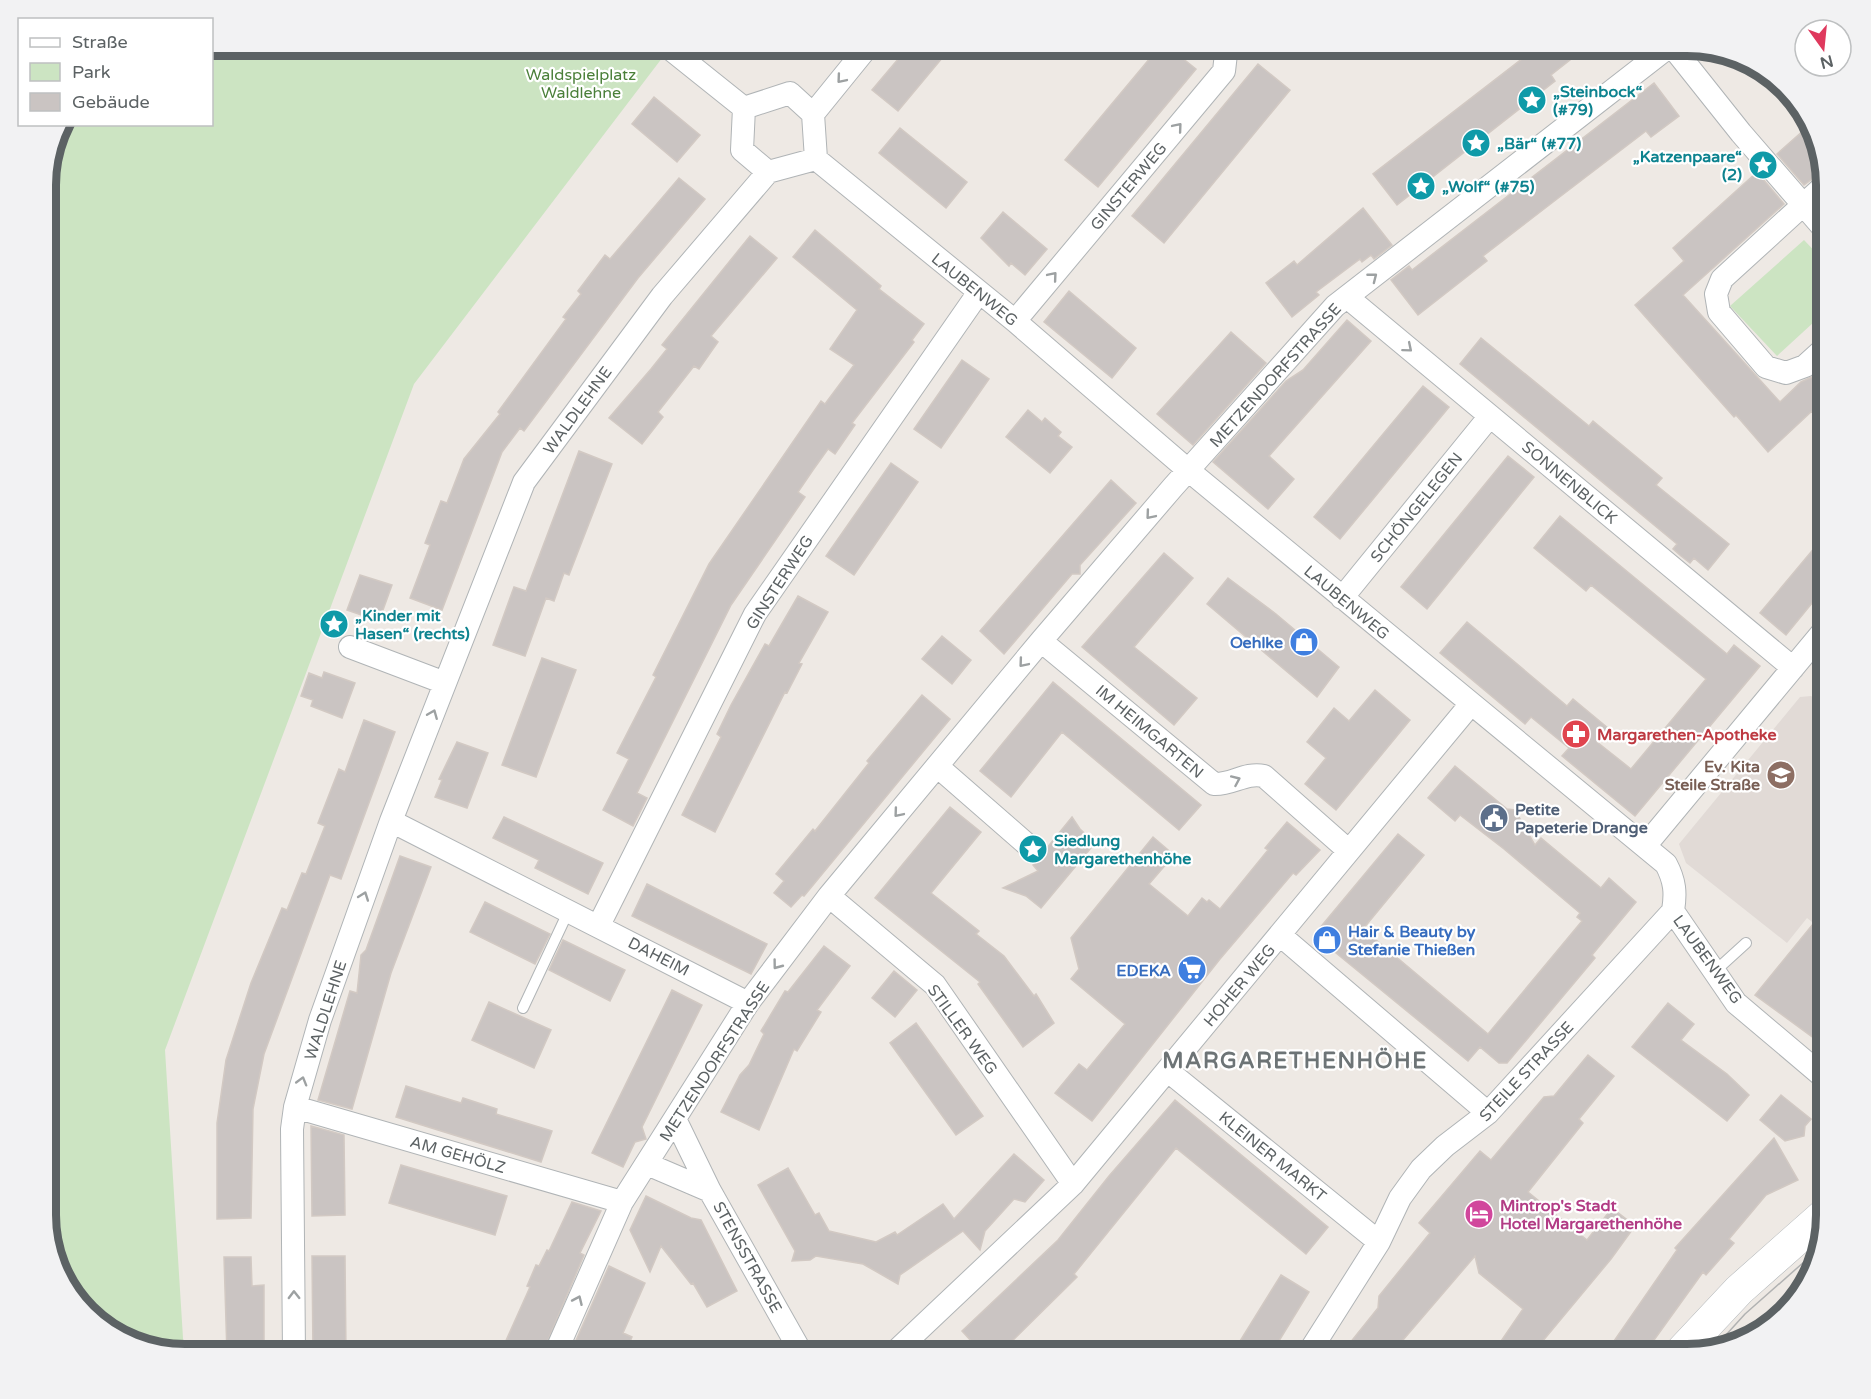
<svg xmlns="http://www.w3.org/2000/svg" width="1871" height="1399" font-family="'Varela Round',sans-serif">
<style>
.education{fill:#e1dad6}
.green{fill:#cce4c2}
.building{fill:#cac4c2;stroke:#d2c9c3;stroke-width:1.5}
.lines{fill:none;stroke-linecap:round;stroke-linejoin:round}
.lane-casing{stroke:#b0b4b6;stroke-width:12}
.street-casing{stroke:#b0b4b6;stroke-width:24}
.secondary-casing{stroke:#afb4b7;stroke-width:33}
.lane{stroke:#fff;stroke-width:10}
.street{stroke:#fff;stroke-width:22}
.secondary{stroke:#fff;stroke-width:32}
.tram{stroke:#b1b2b2;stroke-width:1.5}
.oneway{stroke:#9da1a2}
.labels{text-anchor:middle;stroke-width:4.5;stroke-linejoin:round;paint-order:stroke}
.park-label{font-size:16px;fill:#4a7f39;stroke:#fff}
.culture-label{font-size:16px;font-weight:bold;fill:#0d838f;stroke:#fff;text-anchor:start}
.street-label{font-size:16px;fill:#5c6264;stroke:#fff}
.shop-label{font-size:16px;font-weight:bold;fill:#366cbe;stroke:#fff;text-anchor:end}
.health-label{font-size:16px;font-weight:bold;fill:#be3a42;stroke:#fff;text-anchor:start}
.education-label{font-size:16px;font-weight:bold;fill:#785e54;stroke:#fff;text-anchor:end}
.service-label{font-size:16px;font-weight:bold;fill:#4e5e75;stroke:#fff;text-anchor:start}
.hotel-label{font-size:16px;font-weight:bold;fill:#b23c85;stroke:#fff;text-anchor:start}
.district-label{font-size:22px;font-weight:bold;letter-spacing:1.5px;fill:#6d7476;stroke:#fff}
.rim{fill:none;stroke:#5c6264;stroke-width:8}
</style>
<rect width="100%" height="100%" fill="#eee9e4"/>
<path class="education" d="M1811 696 1826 706V933L1807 918 1787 943 1686 863 1679 844 1800 697Z"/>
<path class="green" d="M212 45H672L414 384 315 649 165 1050 184 1354 99 1325 60 1277 45 1223V175L59 125 212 124Z
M1804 240 1826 263V311L1777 356 1730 306Z"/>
<path class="building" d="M910 45H953L898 111 872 90Z
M1161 45H1166L1196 69 1098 187 1065 160Z
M1540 45H1589L1551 75 1555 81 1397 205 1373 174Z
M1258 64 1290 90 1164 243 1132 216Z
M1654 83 1679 116 1651 137 1646 131 1557 199 1483 256 1487 261 1418 315 1391 280 1409 266 1412 270Z
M654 97 700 135 677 162 632 124Z
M1812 123 1823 171 1804 185 1777 154Z
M900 128 967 182 946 208 879 153Z
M1757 172 1784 204 1683 295 1780 402 1801 382 1814 376 1826 365V427L1812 411 1768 452 1736 415 1734 417 1635 305 1684 261 1673 248Z
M679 178 705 199 638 278 524 431 520 428 502 452 442 610 410 598 430 545 425 543 441 501 447 503 464 459 500 414 498 412 566 319 563 317 581 294 578 291 605 255 610 259Z
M1363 208 1392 245 1374 259 1371 255 1362 262 1360 259 1316 292 1319 295 1292 317 1266 283 1294 261 1297 265Z
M1003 212 1047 249 1025 275 1011 263 1009 266 981 238Z
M815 230 881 286 879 289 924 324 912 340 914 342 852 423 855 425 835 454 828 449 813 470 798 492 805 497 731 605 637 793 647 798 633 826 603 810 629 759 617 753 656 677 653 675 709 564 821 401 825 404 854 365 830 349 857 310 793 257Z
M750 236 777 258 711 336 718 342 699 369 694 366 658 412 663 417 642 444 609 418 651 369 667 349 662 345Z
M1069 291 1136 348 1112 378 1044 322Z
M1347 320 1371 341 1269 456 1294 479 1268 509 1213 462 1286 381 1303 370Z
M1231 332 1266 363 1193 445 1157 414Z
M1481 338 1589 426 1593 421 1662 478 1656 485 1729 544 1708 570 1694 558 1690 563 1681 556 1673 549 1677 544 1460 364Z
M962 360 989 379 941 448 914 429Z
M1423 386 1449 407 1340 539 1314 517Z
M1028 410 1042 422 1045 418 1061 432 1058 436 1072 447 1050 473 1006 437Z
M579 451 612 464 569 575 564 573 554 601 546 598 525 656 493 645 514 587 526 591Z
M1508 456 1534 477 1427 609 1401 587Z
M891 463 918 482 854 575 826 556Z
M1111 480 1136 503 1080 565V574H1072L1004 654 980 631Z
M1560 516 1727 654 1734 645 1760 666 1635 816 1562 756 1569 748 1531 717 1525 724 1440 653 1467 622 1567 706 1573 699 1608 728 1597 742 1631 769 1706 679 1591 585 1586 591 1534 548Z
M1826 534V586L1786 635 1760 613Z
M1164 553 1193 578 1134 647 1197 698 1174 725 1082 647Z
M360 575 392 585 379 621 347 610Z
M1228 578 1276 614 1339 667 1317 697 1207 604Z
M798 596 828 612 799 663 802 664 787 693 785 692 715 832 682 815 721 737 717 734 731 705 765 644 769 646Z
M942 636 971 660 952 684 922 659Z
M542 658 576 670 536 777 502 765Z
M324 672 355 683 342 718 311 706 313 700 301 696 309 673 322 678Z
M1053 682 1201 805 1179 830 1062 732 1011 797 980 771Z
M1375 690 1410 720 1336 810 1305 784 1326 758 1307 742 1334 708 1349 721Z
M922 695 950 719 804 896 802 895 791 907 774 893 784 881 776 874 813 829 815 831 869 763 867 761Z
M364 720 395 732 341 879 330 875 264 1054 253 1109 251 1218 217 1219V1123L226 1060 251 983 282 908 287 910 302 873 306 874 325 826 318 823 339 769 345 772Z
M457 742 488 753 467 808 435 797 442 780 439 779Z
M1455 766 1507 809 1515 810 1535 845 1541 838 1601 888 1609 878 1636 902 1592 955 1595 958 1507 1063H1499L1480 1047 1468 1061 1314 935 1398 834 1424 855 1363 929 1488 1034 1582 921 1577 917 1580 913 1504 849 1460 815 1455 821 1428 798Z
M950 807 981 832 931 893 979 931 976 934 1004 956 1034 996 1036 994 1054 1023 1023 1047 978 984 980 982 875 898Z
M504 817 603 863 588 894 535 868 539 860 493 838Z
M1072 817 1080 829 1095 843 1041 908 1026 896 1003 888 1038 871 1033 865Z
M1287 822 1320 850 1296 875 1293 873 1220 959 1092 1121 1055 1093 1079 1064 1087 1070 1125 1024 1071 979 1079 969 1071 938 1153 837 1174 855 1149 884 1188 916 1202 898 1207 902 1209 900 1220 909 1268 850 1265 848Z
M400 856 431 867 391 973 352 1109 318 1100 350 991 357 993 361 955 366 950Z
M647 884 767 944 751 974 632 916Z
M485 902 550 934 535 964 470 932Z
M1826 908V1047L1755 995Z
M563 940 625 970 610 1001 549 970Z
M824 946 850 966 817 1010 821 1012 797 1051 794 1049 759 1130 721 1112 740 1075 749 1065 764 1034 761 1031 785 991 788 992Z
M894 971 917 990 895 1017 872 998Z
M672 990 702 1005 642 1127 646 1139 635 1142 623 1167 592 1153Z
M489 1002 551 1030 534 1068 472 1040Z
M1668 1003 1694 1024 1681 1040 1727 1074 1749 1095 1727 1121 1632 1047Z
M916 1023 983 1116 956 1135 890 1043Z
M1588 1055 1614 1076 1579 1119 1583 1123 1528 1192 1587 1240 1612 1208 1635 1226 1611 1259 1532 1354H1511L1499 1344 1523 1309 1479 1273 1475 1256 1391 1354H1341L1378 1308 1379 1296 1430 1233 1419 1223 1480 1151 1491 1160 1544 1097 1554 1096Z
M406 1086 461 1103 463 1098 497 1109 496 1114 552 1131 541 1162 396 1117Z
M1781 1095 1811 1119 1805 1126 1804 1136 1785 1141 1760 1120Z
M1175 1100 1328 1227 1306 1254 1176 1148 1074 1274 1077 1277 999 1354H983L962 1331 1058 1240 1109 1176Z
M311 1126 344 1135 345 1215 312 1216Z
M1774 1138 1798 1180 1766 1195 1729 1239 1734 1243 1706 1275 1703 1272 1644 1354H1605L1677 1250 1675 1248Z
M1014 1154 1044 1180 1025 1202 1014 1199 985 1231 980 1250 963 1231 900 1275 898 1284 863 1264 816 1256 810 1260 792 1261 795 1251 758 1185 788 1168 815 1215 819 1213 829 1231 876 1242 895 1232 897 1235 943 1204 954 1219Z
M401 1165 507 1196 495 1235 389 1203Z
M646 1196 691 1218 701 1220 737 1291 707 1307 693 1283 691 1284 661 1246 650 1272 630 1230Z
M572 1202 601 1211 580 1253 584 1255 542 1354H500L530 1287 527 1286 536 1265 539 1266 547 1250 549 1251Z
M312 1256H345L346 1354H313Z
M224 1257H251L252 1286 264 1285V1354H227Z
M609 1266 645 1283 623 1333 632 1337 625 1354H570Z
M1281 1275 1309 1292 1271 1354H1232Z"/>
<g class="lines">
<g class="lane-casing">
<path id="lane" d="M1713 973 1746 943
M523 1008 569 910"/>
</g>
<g class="street-casing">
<path id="street" d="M1671 45 1741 133 1826 231
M669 48 744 108
M790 93 813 114 816 159 768 172 742 150 744 108Z
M813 114 869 45
M816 159 1015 321 1188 470 1666 864C1675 881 1676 893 1673 911L1736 1003 1826 1079
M1826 184 1722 279 1716 294 1719 312 1766 367 1786 373 1805 366 1826 347
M1347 297 1793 668
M1015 321 1224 71 1227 45
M1342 598 1490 416
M1041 641 1214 784C1232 785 1245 772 1264 776L1349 851
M350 647 445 683
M937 766 1031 848
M391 821 748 1003
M1645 846 1826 628
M829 896 935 985 1073 1184
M599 925 755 614 979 292
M1280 935 1488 1113
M1168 1071 1379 1242
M295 1107 622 1202
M676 1121 710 1191 802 1354
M647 1164 710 1191
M294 1354 292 1129 295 1107 320 1020 391 821 524 482 662 296 768 172
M555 1354 622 1202 748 1003 829 896 1041 641 1173 487 1335 306 1671 45
M893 1354 1073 1184 1470 705
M1308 1354 1379 1242 1400 1198 1421 1169 1445 1146 1488 1113 1673 911"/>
</g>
<g class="secondary-casing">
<path id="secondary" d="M1679 1354 1739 1290 1826 1213"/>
</g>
<use href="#lane" class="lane"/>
<use href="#street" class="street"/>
<use href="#secondary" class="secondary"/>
<path class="tram" d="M1744 1341 1801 1289
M1715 1347 1745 1314 1813 1254"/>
</g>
<defs><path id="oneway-chevron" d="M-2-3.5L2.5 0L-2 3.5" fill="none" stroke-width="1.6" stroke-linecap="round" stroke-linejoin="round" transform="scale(1.5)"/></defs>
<g class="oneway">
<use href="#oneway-chevron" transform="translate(841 79) rotate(130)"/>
<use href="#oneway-chevron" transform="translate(1178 127) rotate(-50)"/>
<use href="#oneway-chevron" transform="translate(1053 276) rotate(-50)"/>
<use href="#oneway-chevron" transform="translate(1373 277) rotate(-38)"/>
<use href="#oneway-chevron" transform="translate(1408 348) rotate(40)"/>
<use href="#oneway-chevron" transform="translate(1150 515) rotate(130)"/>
<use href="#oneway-chevron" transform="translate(1023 663) rotate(130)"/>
<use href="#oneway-chevron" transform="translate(433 714) rotate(-68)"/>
<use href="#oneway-chevron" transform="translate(1236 780) rotate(-24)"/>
<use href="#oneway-chevron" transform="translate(898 813) rotate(130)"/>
<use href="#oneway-chevron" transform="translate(364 896) rotate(-70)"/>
<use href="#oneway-chevron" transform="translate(777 965) rotate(127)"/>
<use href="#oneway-chevron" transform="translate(302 1081) rotate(-74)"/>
<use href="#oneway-chevron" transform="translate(294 1295) rotate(-91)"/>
<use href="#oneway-chevron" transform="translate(578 1300) rotate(-66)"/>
</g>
<defs>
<g id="sight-disc" transform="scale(1.5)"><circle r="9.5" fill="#0f9aa8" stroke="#fff"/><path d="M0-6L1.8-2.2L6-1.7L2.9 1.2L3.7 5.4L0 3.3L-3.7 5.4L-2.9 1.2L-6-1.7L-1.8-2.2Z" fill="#fff"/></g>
<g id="shop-disc" transform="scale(1.5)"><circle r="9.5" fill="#3f7fe0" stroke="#fff"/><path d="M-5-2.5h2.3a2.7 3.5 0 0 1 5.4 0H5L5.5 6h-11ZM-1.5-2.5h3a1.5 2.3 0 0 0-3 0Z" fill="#fff"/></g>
<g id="pharmacy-disc" transform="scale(1.5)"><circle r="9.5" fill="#e0444e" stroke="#fff"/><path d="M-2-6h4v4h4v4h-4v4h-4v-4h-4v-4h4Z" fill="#fff"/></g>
<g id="school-disc" transform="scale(1.5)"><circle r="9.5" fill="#8d6e63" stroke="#fff"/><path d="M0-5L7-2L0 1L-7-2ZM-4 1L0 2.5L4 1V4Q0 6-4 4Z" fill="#fff"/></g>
<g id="civic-disc" transform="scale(1.5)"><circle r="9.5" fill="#5c6f8a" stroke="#fff"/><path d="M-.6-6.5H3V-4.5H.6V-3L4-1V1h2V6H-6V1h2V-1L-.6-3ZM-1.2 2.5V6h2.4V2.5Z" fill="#fff"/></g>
<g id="supermarket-disc" transform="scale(1.5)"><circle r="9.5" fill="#3f7fe0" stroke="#fff"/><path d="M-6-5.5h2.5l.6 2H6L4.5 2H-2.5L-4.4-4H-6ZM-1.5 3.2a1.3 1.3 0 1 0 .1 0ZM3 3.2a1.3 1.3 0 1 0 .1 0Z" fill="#fff"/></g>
<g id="hotel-disc" transform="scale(1.5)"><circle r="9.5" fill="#d1479c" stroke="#fff"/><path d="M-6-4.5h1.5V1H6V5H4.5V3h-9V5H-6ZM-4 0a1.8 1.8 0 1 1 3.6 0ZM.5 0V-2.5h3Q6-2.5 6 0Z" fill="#fff"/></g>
</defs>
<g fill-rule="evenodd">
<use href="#sight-disc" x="1532" y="100"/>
<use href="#sight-disc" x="1476" y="143"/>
<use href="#sight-disc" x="1763" y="165"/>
<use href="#sight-disc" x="1421" y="186"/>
<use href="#sight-disc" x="334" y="624"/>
<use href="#shop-disc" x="1304" y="642"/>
<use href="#pharmacy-disc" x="1576" y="734"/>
<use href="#school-disc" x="1781" y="775"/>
<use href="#civic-disc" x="1494" y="818"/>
<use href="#sight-disc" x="1033" y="849"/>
<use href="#shop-disc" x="1327" y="940"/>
<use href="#supermarket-disc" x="1192" y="970"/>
<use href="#hotel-disc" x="1479" y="1214"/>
</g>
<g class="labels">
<g class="park-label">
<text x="581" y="80">Waldspielplatz<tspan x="581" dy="18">Waldlehne</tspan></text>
</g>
<g class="culture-label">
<text x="1553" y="97">„Steinbock“<tspan x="1553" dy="18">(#79)</tspan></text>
<text x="1497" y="149">„Bär“ (#77)</text>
<text x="1742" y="162" text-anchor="end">„Katzenpaare“<tspan x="1742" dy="18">(2)</tspan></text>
<text x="1442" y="192">„Wolf“ (#75)</text>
<text x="355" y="621">„Kinder mit<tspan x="355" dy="18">Hasen“ (rechts)</tspan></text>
<text x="1054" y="846">Siedlung<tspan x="1054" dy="18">Margarethenhöhe</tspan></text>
</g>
<g class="street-label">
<text transform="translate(1128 186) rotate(-50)" y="6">GINSTERWEG</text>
<text transform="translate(975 289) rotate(39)" y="6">LAUBENWEG</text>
<text transform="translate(1275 375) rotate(-48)" y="6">METZENDORFSTRASSE</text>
<text transform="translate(577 410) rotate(-54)" y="6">WALDLEHNE</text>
<text transform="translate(1570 482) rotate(40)" y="6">SONNENBLICK</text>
<text transform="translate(1416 507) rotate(-51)" y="6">SCHÖNGELEGEN</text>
<text transform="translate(779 582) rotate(-57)" y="6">GINSTERWEG</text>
<text transform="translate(1347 602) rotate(40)" y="6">LAUBENWEG</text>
<text transform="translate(1150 731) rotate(40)" y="6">IM HEIMGARTEN</text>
<text transform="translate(659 956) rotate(27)" y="6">DAHEIM</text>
<text transform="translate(1708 959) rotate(54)" y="6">LAUBENWEG</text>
<text transform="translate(1239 985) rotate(-50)" y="6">HOHER WEG</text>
<text transform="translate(325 1010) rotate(-72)" y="6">WALDLEHNE</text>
<text transform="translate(963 1029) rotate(54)" y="6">STILLER WEG</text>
<text transform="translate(714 1061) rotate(-57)" y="6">METZENDORFSTRASSE</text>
<text transform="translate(1526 1071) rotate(-47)" y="6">STEILE STRASSE</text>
<text transform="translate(458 1154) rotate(16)" y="6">AM GEHÖLZ</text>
<text transform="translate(1273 1156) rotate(39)" y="6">KLEINER MARKT</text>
<text transform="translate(748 1257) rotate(61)" y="6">STENSSTRASSE</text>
</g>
<g class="shop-label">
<text x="1283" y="648">Oehlke</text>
<text x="1348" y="937" text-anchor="start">Hair &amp; Beauty by<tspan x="1348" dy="18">Stefanie Thießen</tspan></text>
<text x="1171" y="976">EDEKA</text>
</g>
<g class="health-label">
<text x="1597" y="740">Margarethen-Apotheke</text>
</g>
<g class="education-label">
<text x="1760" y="772">Ev. Kita<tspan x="1760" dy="18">Steile Straße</tspan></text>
</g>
<g class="service-label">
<text x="1515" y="815">Petite<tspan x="1515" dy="18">Papeterie Drange</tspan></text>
</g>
<g class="hotel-label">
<text x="1500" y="1211">Mintrop's Stadt<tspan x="1500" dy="18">Hotel Margarethenhöhe</tspan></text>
</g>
<g class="district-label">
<text x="1295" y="1068">MARGARETHENHÖHE</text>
</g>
</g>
<path d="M0 0H1871V1399H0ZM185 56H1687A129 129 0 0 1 1816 185V1215A129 129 0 0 1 1687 1344H185A129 129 0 0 1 56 1215V185A129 129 0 0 1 185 56Z" fill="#f2f2f3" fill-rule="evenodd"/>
<path class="rim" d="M185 56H1687A129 129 0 0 1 1816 185V1215A129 129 0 0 1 1687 1344H185A129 129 0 0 1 56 1215V185A129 129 0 0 1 185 56Z"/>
<rect x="18" y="18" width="195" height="108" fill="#ffffff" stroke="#bec0c1" stroke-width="1.5"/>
<rect x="30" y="38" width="30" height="9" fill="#ffffff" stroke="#bec0c1" stroke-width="1.5"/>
<text x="72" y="48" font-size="18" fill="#5c6264">Straße</text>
<rect x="30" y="63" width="30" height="18" fill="#cce4c2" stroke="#bec0c1" stroke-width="1.5"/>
<text x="72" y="78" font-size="18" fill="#5c6264">Park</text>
<rect x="30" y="93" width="30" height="18" fill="#cac4c2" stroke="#bec0c1" stroke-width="1.5"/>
<text x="72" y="108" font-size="18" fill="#5c6264">Gebäude</text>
<g transform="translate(1823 48) rotate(165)"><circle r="28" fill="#ffffff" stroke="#bec0c1" stroke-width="1.5"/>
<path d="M0-4.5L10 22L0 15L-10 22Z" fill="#df395d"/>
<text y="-9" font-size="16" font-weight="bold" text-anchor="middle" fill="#5c6264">N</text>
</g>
</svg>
